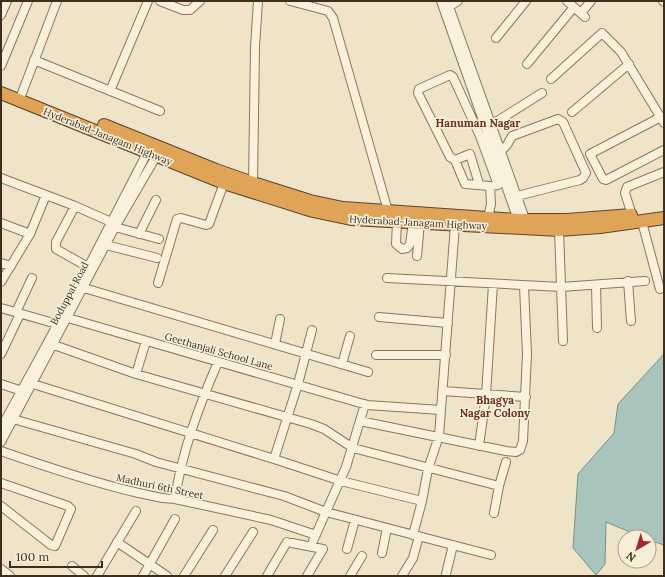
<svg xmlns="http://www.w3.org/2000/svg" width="665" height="577" font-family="Lora,serif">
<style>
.water{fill:#a9c4bc;stroke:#6f938a}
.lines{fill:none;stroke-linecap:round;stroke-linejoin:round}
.minor-casing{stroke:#8d765c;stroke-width:10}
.highway-casing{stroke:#5b4430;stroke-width:14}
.minor{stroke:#faf1dc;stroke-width:8}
.highway{stroke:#e0a458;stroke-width:12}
.labels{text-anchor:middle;stroke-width:3.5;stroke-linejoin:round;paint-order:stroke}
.street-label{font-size:10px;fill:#3d2e20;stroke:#f7eed8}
.neighbourhood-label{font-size:11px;font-weight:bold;fill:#6b2e1e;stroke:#f7eed8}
</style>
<rect width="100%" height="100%" fill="#f0e4c8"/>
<path class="water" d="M664 354V545L649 540V537H642L606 522 605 564 596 575 573 548 578 474 614 433 618 404Z"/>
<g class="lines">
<g class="minor-casing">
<path id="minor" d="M160 1 183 10H190L200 1
M290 1 328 11 333 18 388 211
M441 1 518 220
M447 1 525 219
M567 1 585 17
M663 1 664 2
M445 9 458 1
M581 13 591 1
M1 15 7 1
M496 38 526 1
M34 60 160 111
M527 64 574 7
M1 66 28 1
M551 79 602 33 621 52 664 123
M110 91 148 1
M19 101 57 1
M572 112 629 64
M661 117 590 154 603 179 606 180 664 150
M491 125 542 93
M501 151 507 145 512 136 558 119 563 122 586 173 583 178 580 180 517 196
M455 160 470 154 479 184
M1 178 75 206 111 222
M253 183 255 47 258 1
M75 206 56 242V249L88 267
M632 215 625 193 627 187 664 172
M488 218 491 204 490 186 498 185 480 136 453 77 450 75 419 89 418 93 450 157 455 160 465 184 490 186
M397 222 396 244 402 249 407 248 410 244 413 222
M642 222 660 289
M1 223 30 234
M115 227 159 239
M559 230 563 341
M139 234 156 200
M106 245 157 258
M417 256 420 223
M1 263 11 266
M387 278 561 287 645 281
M628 281 631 321
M1 282 30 234 46 195
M158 283 177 219 181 218 206 225 209 224 224 183
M596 285 597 328
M84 288 368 372
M1 308 57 324
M16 312 32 278
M379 317 448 323
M68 318 367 405 441 410
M312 330 298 384 274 459 341 481 422 501 428 469 439 436 455 225
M275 344 280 319
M54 345 136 374 311 424 324 429 353 448 499 486 506 462
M1 354 20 314
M376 355H446
M342 364 350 336
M136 374 146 341
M1 384 25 392
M33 384 274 459
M443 391 526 397
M13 419 136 454 156 462 284 496 326 512 491 555
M360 421 506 451 516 452 520 450 523 441 527 354 524 286
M1 428 78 287 148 151
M1 442 115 227 157 155
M479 446 486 395 493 284
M1 451C44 466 86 480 130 491 145 494 159 499 175 499L271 520 316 535
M1 483 68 506 71 509 55 546 51 545 1 506
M175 499C182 451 199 406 218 362
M494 513 499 486
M413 535 422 501
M313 541 346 467 365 404
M117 542 167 576
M292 543 323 549 307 576
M347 549 355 520
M382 553 387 528
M72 566 84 576
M1 569 10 576
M446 574 453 545
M97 576 136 511
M143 576 175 519
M184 576 213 530
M225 576 253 532
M267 576 287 542
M350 576 362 556
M402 576 413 558 419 536"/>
</g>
<g class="highway-casing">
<path id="highway" d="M1 93 224 183 313 211 351 219 559 230 600 227 664 218
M104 125 216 170 253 183 310 201 343 208 518 220H567L631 215"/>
</g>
<use href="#minor" class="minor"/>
<use href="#highway" class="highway"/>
</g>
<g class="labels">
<g class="street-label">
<text transform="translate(108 136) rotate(22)" y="4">Hyderabad-Janagam Highway</text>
<text transform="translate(418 222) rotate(3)" y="4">Hyderabad-Janagam Highway</text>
<text transform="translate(69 293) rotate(-62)" y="4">Boduppal Road</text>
<text transform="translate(219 351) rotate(16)" y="4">Geethanjali School Lane</text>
<text transform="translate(160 486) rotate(12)" y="4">Madhuri 6th Street</text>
</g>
<g class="neighbourhood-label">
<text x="478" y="127">Hanuman Nagar</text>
<text x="495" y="404">Bhagya<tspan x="495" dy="13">Nagar Colony</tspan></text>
</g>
</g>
<rect width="665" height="577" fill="none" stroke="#3d2e20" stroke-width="4"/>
<g transform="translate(637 549) rotate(218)"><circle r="19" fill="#f7eed8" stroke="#ada18e"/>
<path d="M0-3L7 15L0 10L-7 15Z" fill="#9e2a2b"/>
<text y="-6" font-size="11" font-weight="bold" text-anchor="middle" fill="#3d2e20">N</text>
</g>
<path d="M10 561v6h92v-6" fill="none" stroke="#3d2e20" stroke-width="2"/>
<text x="16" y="561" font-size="12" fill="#3d2e20" stroke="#f7eed8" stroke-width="3" paint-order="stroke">100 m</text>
</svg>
